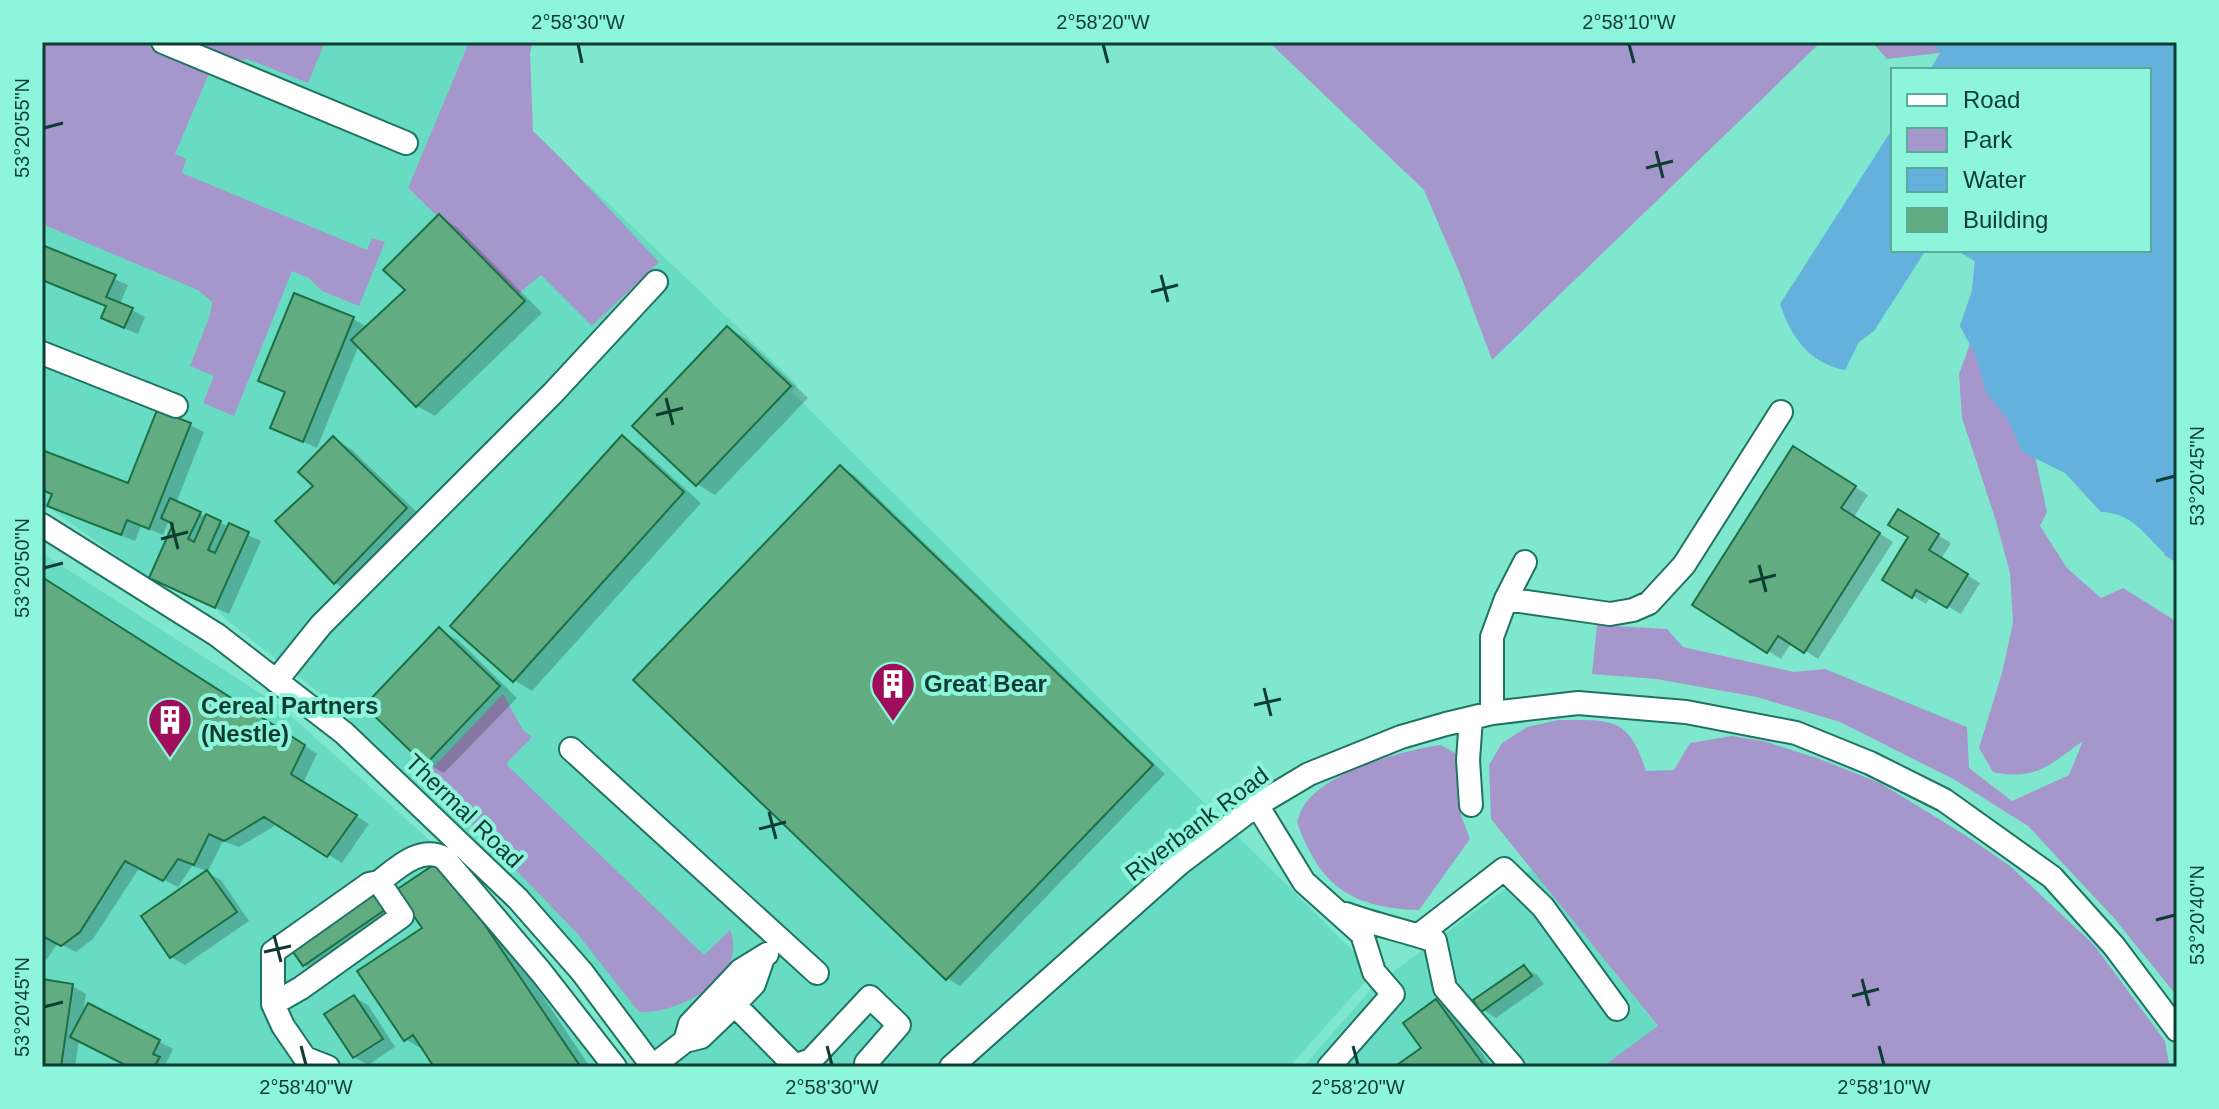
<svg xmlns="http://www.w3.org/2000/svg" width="2219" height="1109" font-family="Arial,sans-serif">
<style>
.built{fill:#68dcc2}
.green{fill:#a597cc}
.water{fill:#65b1de}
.shadow{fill:#0003}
.building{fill:#61ac80;stroke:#1c7046;stroke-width:2}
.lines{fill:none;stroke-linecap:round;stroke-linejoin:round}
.minor-casing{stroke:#1f7363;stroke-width:26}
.minor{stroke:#fff;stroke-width:22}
.ticks{fill:none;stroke:#0e3c33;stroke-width:3}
.labels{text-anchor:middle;stroke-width:8;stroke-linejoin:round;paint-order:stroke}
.poi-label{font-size:24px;font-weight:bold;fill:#0e3c33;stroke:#8df5dc;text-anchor:start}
.street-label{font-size:24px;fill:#0e3c33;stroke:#8df5dc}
.neatline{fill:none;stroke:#0e3c33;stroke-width:3}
.ticks-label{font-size:20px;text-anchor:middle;fill:#0e3c33}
</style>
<rect width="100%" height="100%" fill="#80e7cf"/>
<path class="built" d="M42 42H469L408 189 472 247 589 185 798 385 792 392 1374 972 1289 1067H657L425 801 336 706 229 622 215 608 149 578 42 503Z
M42 553 280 706 503 906 629 1067H42Z
M1532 869 1658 1027 1602 1067H1303L1374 986Z"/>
<path class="green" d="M42 42H139L210 71 175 154 186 159 182 173 367 250 372 238 385 242 359 306 322 291 309 278 292 271 234 416 203 403 214 376 190 366 210 315 212 302 198 290 42 224Z
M193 42H325L308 83 247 59 237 61Z
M469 42H533L530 53 533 131C577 173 617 218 659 262L592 326 541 275 518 294 408 188Z
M1269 42H1821L1492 360 1460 274 1424 190Z
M1872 42H2059L1930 70 1940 53 1887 59Z
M1956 250H2149L2177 563 2164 555 2171 528 2031 437 2047 512 2040 526 2067 568 2101 598 2123 588 2171 618 2177 625V996L2114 918 2028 826 1955 780 1840 722 1757 697 1656 679 1592 674 1597 625 1667 629 1683 647 1794 672 1825 669 1967 727 1969 768 2012 801 2069 775 2083 741C2050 765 2035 781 1993 772L1979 748 2002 673 2013 623 2010 573 1996 521 1962 418 1959 374 1970 344 1960 326 1972 291 1975 261Z
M503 694 523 730 532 737 506 764 704 955 730 930C750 976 678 1015 639 1012L577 933 425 776Z
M1558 720C1611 720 1629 716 1646 771L1674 770 1690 743 1732 736 1763 741 1817 758 1880 783 1965 835 2010 866 2094 945 2165 1041 2169 1064 2166 1067H1602L1658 1026 1491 819 1489 765 1502 743 1527 727Z
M1441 745 1455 753 1461 815 1470 839 1419 910C1351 908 1320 886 1297 822 1299 817 1301 809 1305 804 1328 771 1403 750 1441 745Z"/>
<path class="water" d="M1931 42H2177V563C2148 544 2139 513 2101 512L2065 473 2022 452 2008 420 1986 392 1976 356 1960 326 1972 291 1975 261 1956 250H2149V70H1930L1941 53Z
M1893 128V250H1926L1874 331 1859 342 1845 370C1809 363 1791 337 1780 304Z"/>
<path class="shadow" d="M440 217 458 228 542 313 435 416 417 406 359 345 317 448 273 428 286 393 261 381 353 319 367 327 408 289Z
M42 247 128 285 120 304 145 317 138 334 117 325 108 307 42 280Z
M728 328 746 339 808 398 715 495 697 484Z
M190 425 204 432 176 503 261 541 229 614 151 578 175 524 169 520 163 535 141 526 135 541 63 513 50 505 53 496 42 491V452L129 486Z
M622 438 640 448 701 503 532 691 514 680Z
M333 439 351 449 424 519 354 593 335 583 278 522 316 486Z
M1807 457 1868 495 1854 517 1893 542 1818 659 1792 642 1781 659 1768 651Z
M841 468 854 475 1165 774 960 986 947 978Z
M1898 511 1951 543 1941 559 1980 583 1961 614 1931 596 1926 604 1885 579 1911 537Z
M42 578 317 754 303 783 369 824 342 863 278 824 239 847 223 841 208 871 192 866 178 887 140 867 93 939 76 952 58 943 47 959 42 957Z
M439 630 458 640 517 698 444 773 426 763Z
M208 873 221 880 249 921 185 965 171 957Z
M460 873 590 1067H437L424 1050 405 1039 424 928Z
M376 889 402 915 318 972 304 965Z
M1524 967 1537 975 1544 984 1496 1018 1483 1010Z
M42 981 72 986 86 994 83 1015 88 1005 173 1049 166 1063 172 1067H132L79 1040 75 1067H42Z
M354 997 368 1005 395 1047 368 1065 354 1057Z
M1436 1001 1450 1009 1492 1067H1398L1424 1048Z"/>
<path class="building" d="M439 214 525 301 416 407 351 340 405 290 383 270Z
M42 245 116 275 106 297 133 308 124 328 101 318 106 306 42 280Z
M294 293 354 317 303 442 270 428 285 392 258 381Z
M727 326 791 386 696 486 632 426Z
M157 410 191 423 149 529 127 520 121 535 47 506 52 494 42 490V450L128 483Z
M622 435 684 492 513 682 450 626Z
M333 436 407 508 334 584 275 521 313 486 298 472Z
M1793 446 1856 486 1841 508 1880 533 1804 653 1778 636 1767 653 1692 605Z
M840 465 1153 765 946 980 633 680Z
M170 498 201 512 188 539 194 542 206 514 221 521 208 550 215 553 229 523 249 532 215 608 149 578 173 524 161 518Z
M1898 509 1939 534 1929 550 1968 574 1947 608 1916 590 1912 598 1882 580 1908 537 1888 525Z
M42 577 305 745 291 774 357 815 327 857 264 817 224 841 209 834 194 865 178 859 163 881 125 861 80 932 61 946 42 936Z
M439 627 500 686 425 765 364 706Z
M441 860 580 1066 579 1067H434L413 1035 404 1041 357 971 422 928 396 890Z
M207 870 237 912 170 958 141 916Z
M376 887 389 907 303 966 289 946Z
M1524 965 1532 976 1481 1012 1473 1000Z
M42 979 73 984 61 1067H42Z
M354 995 383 1039 353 1058 324 1014Z
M1436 999 1485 1067H1394L1421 1048 1403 1023Z
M88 1003 160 1040 153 1054 160 1057 154 1067H129L70 1037Z"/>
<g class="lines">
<g class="minor-casing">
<path id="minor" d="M163 42 406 143
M42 353 176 406
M42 525 217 635 344 733 518 899 582 972 653 1067
M1506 599 1610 614 1633 610 1649 603 1684 565 1781 412
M276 681 321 625 553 393 656 282
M1492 713V637L1506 599 1525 562
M1471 718 1468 760 1471 805
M571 749 817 973
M1257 805 1304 882 1362 934 1374 972 1393 994 1329 1067
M379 882C396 869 420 845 444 858L541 972 615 1067
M1346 914C1376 925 1406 931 1435 941L1445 988 1513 1067
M1419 935 1504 869 1543 907 1617 1009
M721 991 792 1063 797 1065 811 1060 870 997 899 1025 866 1063
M273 1004 301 988 402 916 379 882 369 884 273 952V1004L283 1026 305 1058 328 1067
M685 1041 690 1024 741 970 767 954
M653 1066 685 1041 701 1037 726 1013 754 984 763 958
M951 1067 1179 864 1257 805 1309 774 1401 737 1446 724 1492 713 1578 703 1686 712 1796 733 1870 763 1944 800 2052 877 2114 946 2177 1030"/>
</g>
<use href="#minor" class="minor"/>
</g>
<path class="ticks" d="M578 44 582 63M1103 44 1108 63M1629 44 1634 63M44 128 63 123M1656 151 1663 178M1646 168 1673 161M1161 275 1168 302M1151 292 1178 285M666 398 673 425M656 415 683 408M2156 481 2175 476M171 522 178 549M161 539 188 532M1759 565 1766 592M44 568 63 563M1749 582 1776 575M1264 688 1271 716M1254 705 1281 699M769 812 776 839M759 829 786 822M2156 920 2175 915M274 935 281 962M264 952 291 946M1862 979 1869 1006M1852 996 1879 989M44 1007 63 1002M301 1046 306 1065M827 1046 832 1065M1353 1046 1358 1065M1879 1046 1884 1065"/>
<defs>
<g id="building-pin" transform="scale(2.3)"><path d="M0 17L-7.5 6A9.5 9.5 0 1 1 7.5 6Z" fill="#9e0e5a" stroke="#8df5dc"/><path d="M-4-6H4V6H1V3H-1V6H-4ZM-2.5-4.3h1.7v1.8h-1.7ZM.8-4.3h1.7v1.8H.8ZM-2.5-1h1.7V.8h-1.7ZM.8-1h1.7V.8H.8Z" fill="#fff"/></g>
</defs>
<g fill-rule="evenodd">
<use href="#building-pin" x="893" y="684"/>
<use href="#building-pin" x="170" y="720"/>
</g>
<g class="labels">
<g class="poi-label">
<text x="924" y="692">Great Bear</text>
<text x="201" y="714">Cereal Partners<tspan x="201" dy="28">(Nestle)</tspan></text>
</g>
<g class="street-label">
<text transform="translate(464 811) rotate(44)" y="8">Thermal Road</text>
<text transform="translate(1197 824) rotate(-37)" y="8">Riverbank Road</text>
</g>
</g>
<rect width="2219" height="1109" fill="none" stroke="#8df5dc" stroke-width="88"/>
<rect x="1891" y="68" width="260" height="184" fill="#8df5dc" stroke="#5aab98" stroke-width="2"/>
<rect x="1907" y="94" width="40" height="12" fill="#ffffff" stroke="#5aab98" stroke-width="2"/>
<text x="1963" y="108" font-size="24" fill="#0e3c33">Road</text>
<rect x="1907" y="128" width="40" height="24" fill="#a597cc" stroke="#5aab98" stroke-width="2"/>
<text x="1963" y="148" font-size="24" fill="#0e3c33">Park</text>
<rect x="1907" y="168" width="40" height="24" fill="#65b1de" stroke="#5aab98" stroke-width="2"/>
<text x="1963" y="188" font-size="24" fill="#0e3c33">Water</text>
<rect x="1907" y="208" width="40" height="24" fill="#61ac80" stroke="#5aab98" stroke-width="2"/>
<text x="1963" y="228" font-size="24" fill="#0e3c33">Building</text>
<rect x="44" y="44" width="2131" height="1021" class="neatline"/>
<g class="ticks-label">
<text x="578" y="29">2°58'30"W</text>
<text x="1103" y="29">2°58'20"W</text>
<text x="1629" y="29">2°58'10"W</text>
<text transform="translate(22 128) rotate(-90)" y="7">53°20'55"N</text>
<text transform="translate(2197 476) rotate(-90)" y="7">53°20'45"N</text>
<text transform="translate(22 568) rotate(-90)" y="7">53°20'50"N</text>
<text transform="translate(2197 915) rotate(-90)" y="7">53°20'40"N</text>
<text transform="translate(22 1007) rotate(-90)" y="7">53°20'45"N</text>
<text x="306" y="1094">2°58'40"W</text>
<text x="832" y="1094">2°58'30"W</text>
<text x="1358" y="1094">2°58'20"W</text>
<text x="1884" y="1094">2°58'10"W</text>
</g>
</svg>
